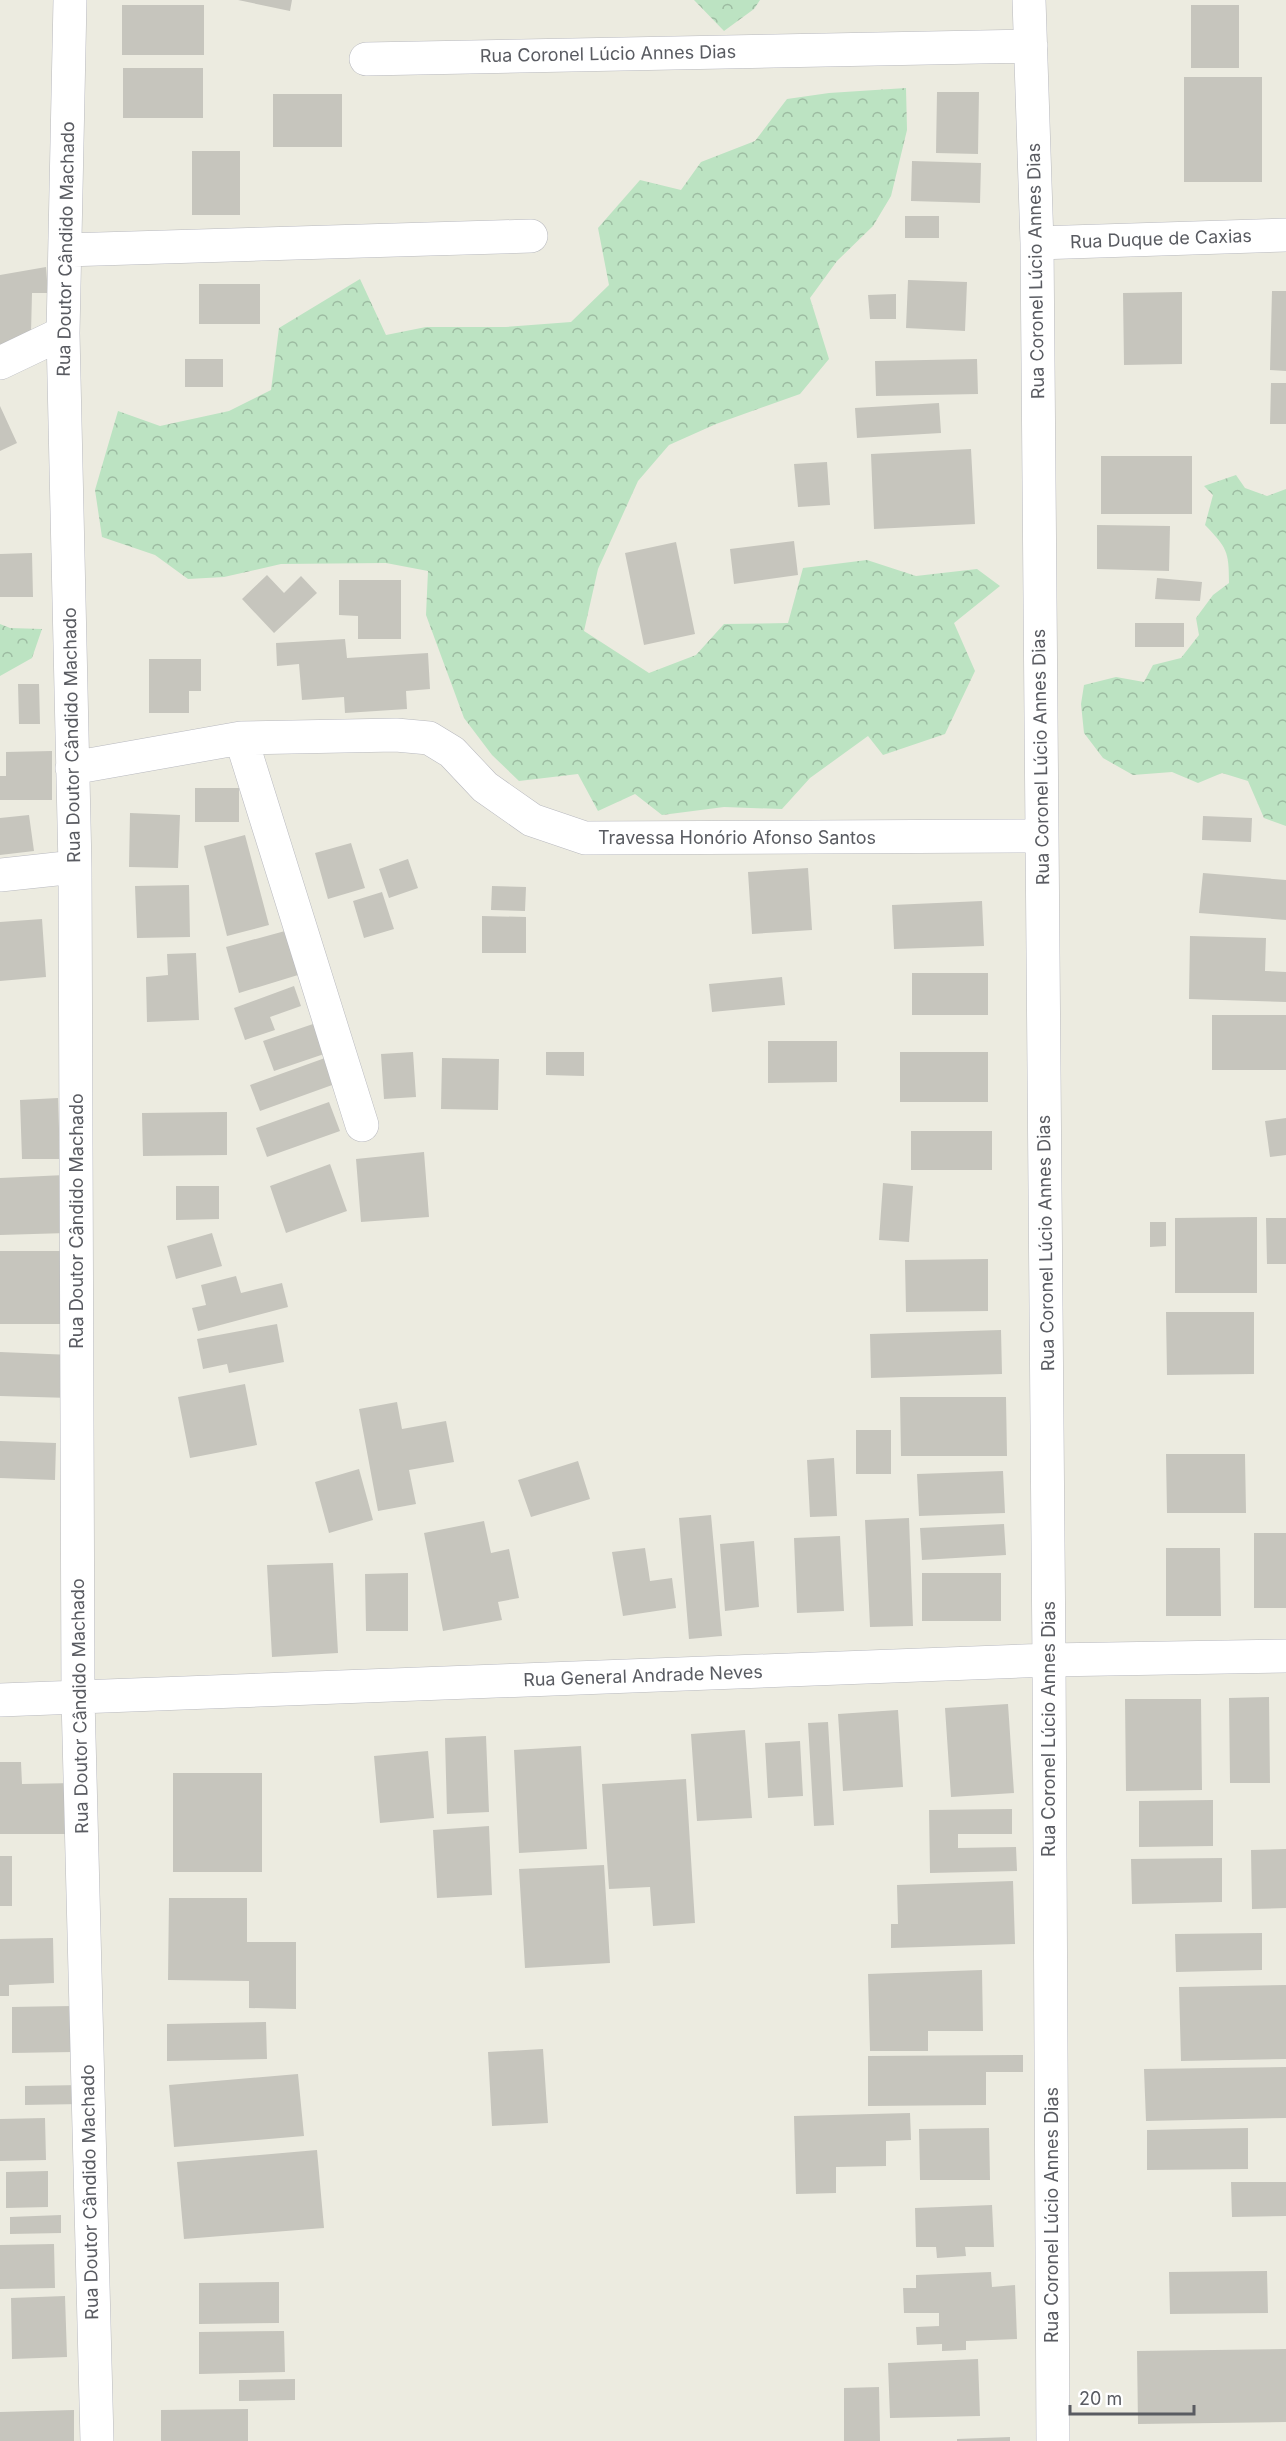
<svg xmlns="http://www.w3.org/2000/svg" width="1286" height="2441" font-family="Inter,sans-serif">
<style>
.forest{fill:url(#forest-crowns)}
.building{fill:#c6c5bd}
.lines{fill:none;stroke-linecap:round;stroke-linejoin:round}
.minor-casing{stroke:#b8b9bf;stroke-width:34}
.minor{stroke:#fff;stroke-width:33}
.labels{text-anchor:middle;stroke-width:5;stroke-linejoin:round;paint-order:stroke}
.street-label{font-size:18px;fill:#595b61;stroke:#fff}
</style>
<defs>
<pattern id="forest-crowns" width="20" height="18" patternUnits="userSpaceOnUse" patternTransform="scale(1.5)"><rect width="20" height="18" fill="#bce3c2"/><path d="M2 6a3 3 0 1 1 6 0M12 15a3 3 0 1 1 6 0" fill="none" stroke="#9cbba1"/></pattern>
</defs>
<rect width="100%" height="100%" fill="#ecebe0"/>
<path class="forest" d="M694 0H760L754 9 724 31Z
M906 88 907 130 891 196 873 226 837 261 810 298 829 359 800 394 716 424 669 445 638 481 598 569 584 631 649 673 696 655 724 624 788 623 803 568 867 560 916 576 977 569 1000 586 954 623 975 671 945 734 883 755 868 736 810 778 782 809 724 807 662 815 635 794 598 811 578 774 519 781 492 755 464 718 426 615 428 571 386 563 281 564 224 577 188 579 155 555 102 537 95 490 118 411 160 426 229 411 271 390 279 328 360 279 386 335 426 327H506L571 322 609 285 598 228 640 180 681 190 701 162 755 141 787 99 829 93Z
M1236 475 1245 488 1267 496 1286 489V826L1264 818 1248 781 1222 773 1198 783 1172 772 1133 775 1103 758 1084 733 1081 704 1084 685 1116 677 1144 682 1153 665 1181 658 1199 635 1196 618 1213 595 1229 583C1229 551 1227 548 1205 525L1213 495 1204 486Z
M0 624 10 628 42 629 32 658 0 676Z"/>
<path class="building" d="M238 0H292L290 11Z
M122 5H204V55H122Z
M1191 5H1239V68H1191Z
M123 68H203V118H123Z
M1184 77H1262V182H1184Z
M937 92H979L978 154 936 153Z
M273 94H342V147H273Z
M192 151H240V215H192Z
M912 161 981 163 980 203 911 201Z
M905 216H939V238H905Z
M46 267 48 293H32L31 333 0 345V275Z
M908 280 967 282 965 331 906 328Z
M199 284H260V324H199Z
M1272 291H1286V371L1270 370Z
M1182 292V364L1124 365 1123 293Z
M896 294V319H870L868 295Z
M185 359H223V387H185Z
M977 359 978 394 876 396 875 361Z
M1271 383H1286V424H1270Z
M939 403 941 433 857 438 855 408Z
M0 406 17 443 0 451Z
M971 449 975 524 874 529 871 454Z
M1101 456H1192V514H1101Z
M827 462 830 505 798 507 794 464Z
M1097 525 1170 526 1169 571 1097 569Z
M794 541 798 575 734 584 730 549Z
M676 542 695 634 644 645 625 553Z
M32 553 33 597H0V554Z
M267 575 284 593 301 576 317 593 274 633 242 599Z
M1157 578 1202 582 1200 601 1155 599Z
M339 580H401V639H358V616L339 615Z
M1135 623H1184V647H1135Z
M345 639 347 658 428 653 430 689 406 691 407 709 345 713 344 697 302 700 299 664 277 666 276 643Z
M149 659H201V691H189V713H149Z
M18 684H39L40 724H19Z
M52 751V800H0V776H6V752Z
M195 788H239V822H195Z
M130 813 180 815 178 868 129 867Z
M29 815 34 851 0 855V818Z
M1203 816 1252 818 1251 842 1202 840Z
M245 835 269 925 227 936 204 846Z
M351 843 365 888 328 899 315 853Z
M408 859 418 888 389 898 379 869Z
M808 868 812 930 752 934 748 872Z
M1203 873 1286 880V920L1199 913Z
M189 885 190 937 137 938 135 886Z
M492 886 526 887 525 911 491 910Z
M382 892 394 929 364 938 353 901Z
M982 901 984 946 894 949 892 905Z
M482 916 526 917V953H482Z
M42 919 46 977 0 981V922Z
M285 931 298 975 239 993 226 947Z
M1190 936 1266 938 1265 971 1286 972V1002L1189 999Z
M196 953 199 1020 147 1022 146 977 168 975 167 954Z
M912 973H988V1015H912Z
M782 977 785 1005 712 1012 709 984Z
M294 986 301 1006 270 1017 275 1030 245 1040 234 1008Z
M1212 1015H1286V1070H1212Z
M316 1023 327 1053 274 1071 263 1041Z
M768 1041H837V1082L768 1083Z
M413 1052 416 1097 384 1099 381 1054Z
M546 1052H584V1076L546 1075Z
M900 1052H988V1102H900Z
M325 1058 335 1084 260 1111 250 1085Z
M442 1058 499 1059 498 1110 441 1109Z
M58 1098 60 1159H22L20 1100Z
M329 1102 340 1131 267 1157 256 1128Z
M227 1112V1155L143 1156 142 1113Z
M1286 1118V1155L1270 1157 1265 1121Z
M911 1131H992V1170H911Z
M424 1152 429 1217 361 1222 356 1159Z
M330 1164 347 1211 286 1233 270 1186Z
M65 1175 67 1233 0 1235V1178Z
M883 1183 913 1186 909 1242 879 1240Z
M176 1186H219V1219L176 1220Z
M1257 1217V1293H1175V1218Z
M1266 1218H1286V1264H1267Z
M1150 1222H1166V1246L1150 1247Z
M212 1233 222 1266 176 1279 167 1246Z
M0 1251H62L63 1324H0Z
M988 1259V1311L906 1312 905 1260Z
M236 1276 241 1293 282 1283 288 1307 198 1331 192 1308 206 1305 201 1285Z
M1166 1312H1254V1374L1167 1375Z
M277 1324 284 1362 229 1373 227 1364 203 1369 197 1339Z
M1001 1330 1002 1374 871 1378 870 1334Z
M0 1352 72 1355 71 1398 0 1396Z
M245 1384 257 1445 190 1458 178 1397Z
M900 1397H1006L1007 1456H901Z
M397 1402 402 1429 446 1421 454 1462 409 1470 416 1504 378 1511 359 1409Z
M856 1430H891V1474H856Z
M0 1441 56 1443 55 1480 0 1478Z
M1166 1454H1245L1246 1513H1167Z
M834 1458 837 1516 810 1517 807 1460Z
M578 1461 590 1499 531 1517 518 1480Z
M359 1469 373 1520 329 1533 315 1482Z
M1003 1471 1005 1513 919 1516 917 1474Z
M711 1515 722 1636 689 1639 679 1518Z
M909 1518 913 1626 870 1627 865 1520Z
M484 1521 491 1553 509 1549 519 1598 498 1602 502 1620 443 1631 424 1533Z
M1004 1524 1006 1555 922 1560 920 1528Z
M1254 1533H1286V1608H1254Z
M840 1536 844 1611 797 1613 794 1538Z
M754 1541 759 1607 725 1611 720 1544Z
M645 1548 650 1581 672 1578 676 1608 623 1616 612 1552Z
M1166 1548H1220L1221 1616H1166Z
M333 1563 338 1653 272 1657 267 1565Z
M408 1573V1631H366L365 1574Z
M922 1573H1001V1621H922Z
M1269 1697 1270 1783H1230L1229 1698Z
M1125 1699H1201L1202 1790 1126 1791Z
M1008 1704 1014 1793 951 1797 945 1708Z
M898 1710 903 1787 843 1791 838 1714Z
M828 1722 834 1825 814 1826 808 1723Z
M745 1730 752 1818 697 1821 691 1734Z
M486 1736 489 1812 447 1814 445 1738Z
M800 1741 803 1796 768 1798 765 1743Z
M581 1746 587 1849 519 1853 514 1750Z
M428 1751 434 1818 380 1823 374 1756Z
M0 1762H21L22 1784 75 1783V1834H0Z
M173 1773H262V1872H173Z
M686 1779 695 1923 653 1926 650 1887 609 1889 602 1784Z
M1213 1800V1846L1139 1847V1801Z
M1012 1809V1834H958V1848L1016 1847 1017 1871 930 1873 929 1810Z
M489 1826 492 1895 437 1898 433 1830Z
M1286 1849V1908L1252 1909 1251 1850Z
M0 1856H12V1906H0Z
M1222 1858V1902L1132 1904 1131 1859Z
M604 1865 610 1963 525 1968 519 1869Z
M1013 1881 1015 1944 891 1948V1924H898L897 1885Z
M169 1898H247V1942H296V2009L249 2008V1981L168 1980Z
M1262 1933V1970L1176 1972 1175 1934Z
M53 1938 54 1983 9 1985V1996H0V1939Z
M982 1970 983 2031H928V2051H870L868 1974Z
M1286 1985V2059L1181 2061 1179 1987Z
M72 2006 73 2052 12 2053V2007Z
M266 2022 267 2059 167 2061V2024Z
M543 2049 548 2123 492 2126 488 2052Z
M1023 2055V2072H986V2105L868 2106V2056Z
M1286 2067V2118L1146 2121 1144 2069Z
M298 2074 304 2136 174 2147 169 2085Z
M81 2085V2104L25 2105V2086Z
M910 2113 911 2140 886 2141V2166L836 2167V2193L796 2194 794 2116Z
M45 2118 46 2160 0 2161V2119Z
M989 2128 990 2180H920L919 2129Z
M1248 2128V2169L1147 2170V2130Z
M317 2150 324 2228 184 2239 177 2162Z
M48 2171V2207L6 2208V2172Z
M1231 2182H1286V2216L1232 2217Z
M992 2205 994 2247H965L966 2256 937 2258 936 2247H916L915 2208Z
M61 2215V2233L10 2234V2217Z
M54 2244 55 2288 0 2289V2245Z
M1267 2271 1268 2313 1170 2314 1169 2272Z
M991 2272 992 2287 1015 2285 1017 2339 966 2341V2350L942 2351V2344L917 2345 916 2327 939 2326V2313H904L903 2288H916V2275Z
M279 2282V2323L199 2324V2283Z
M65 2296 67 2357 12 2359 11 2298Z
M284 2331 285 2372 199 2374V2332Z
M1286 2349V2422L1138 2424 1137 2351Z
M978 2359 980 2416 890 2418 888 2363Z
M295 2379V2400L239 2401V2380Z
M879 2387 880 2441H844V2388Z
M248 2409V2441H161V2410Z
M74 2410V2441H0V2412Z
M1010 2437V2441H957V2439Z"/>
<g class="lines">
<g class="minor-casing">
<path id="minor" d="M70 0 63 333 75 867 78 1698 97 2441
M1029 0 1037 243 1049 1660 1053 2441
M366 59 1031 46
M1037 243 1286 235
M65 250 531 236
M0 363 63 333
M241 738 362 1125
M72 768 241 738 396 735 429 738 452 752 485 787 532 820 585 838 1042 836
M0 875 75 867
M0 1700 1049 1660 1286 1656"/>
</g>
<use href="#minor" class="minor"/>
</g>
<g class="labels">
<g class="street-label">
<text transform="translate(608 54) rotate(-1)" y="6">Rua Coronel Lúcio Annes Dias</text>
<text transform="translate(1161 239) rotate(-2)" y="6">Rua Duque de Caxias</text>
<text transform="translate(66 249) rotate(-89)" y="6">Rua Doutor Cândido Machado</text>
<text transform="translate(1036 271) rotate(-91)" y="6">Rua Coronel Lúcio Annes Dias</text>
<text transform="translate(72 735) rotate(-91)" y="6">Rua Doutor Cândido Machado</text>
<text transform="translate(1041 757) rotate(-91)" y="6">Rua Coronel Lúcio Annes Dias</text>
<text x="737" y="844">Travessa Honório Afonso Santos</text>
<text transform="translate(77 1221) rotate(-90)" y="6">Rua Doutor Cândido Machado</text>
<text transform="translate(1046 1243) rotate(-91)" y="6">Rua Coronel Lúcio Annes Dias</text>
<text transform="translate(643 1676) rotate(-2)" y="6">Rua General Andrade Neves</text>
<text transform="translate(80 1706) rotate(-91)" y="6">Rua Doutor Cândido Machado</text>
<text transform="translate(1049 1729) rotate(-90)" y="6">Rua Coronel Lúcio Annes Dias</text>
<text transform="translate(90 2192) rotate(-91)" y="6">Rua Doutor Cândido Machado</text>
<text transform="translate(1052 2215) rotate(-90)" y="6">Rua Coronel Lúcio Annes Dias</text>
</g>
</g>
<path d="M1070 2405v9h124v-9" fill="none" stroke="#595b61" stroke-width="3"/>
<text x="1079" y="2405" font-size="18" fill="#595b61" stroke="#ffffff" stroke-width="4.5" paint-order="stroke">20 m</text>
</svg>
